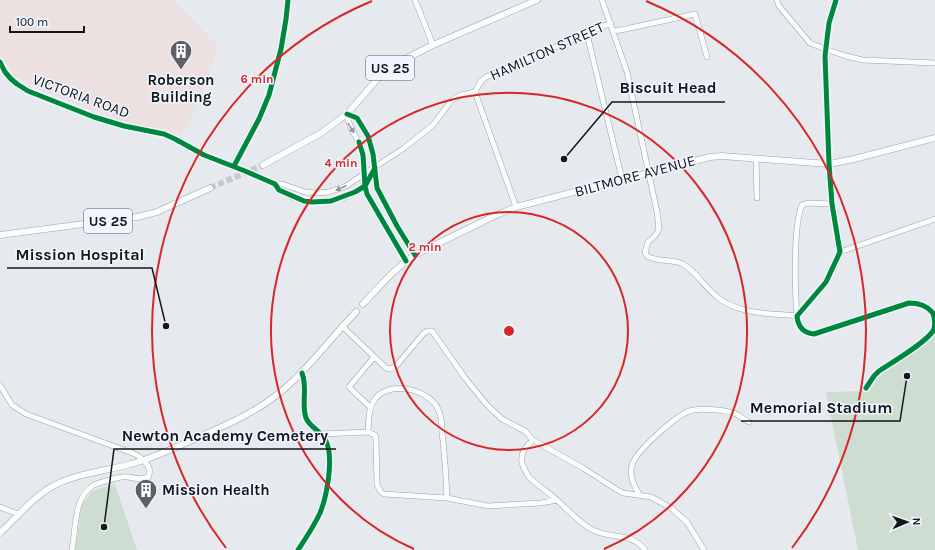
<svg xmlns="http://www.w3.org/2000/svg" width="935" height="550" font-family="Karla,sans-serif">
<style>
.education{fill:#ede0e1}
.green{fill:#cdddd2}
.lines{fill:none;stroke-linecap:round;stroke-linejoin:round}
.major-tunnel{stroke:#c6cace;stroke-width:6;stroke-dasharray:6 3;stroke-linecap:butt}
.minor-casing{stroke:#9ea1a4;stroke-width:6}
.major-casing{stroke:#9ea1a4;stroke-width:7}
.minor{stroke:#fbfcfc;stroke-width:5}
.major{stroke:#fbfcfc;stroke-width:6}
.cycleway-casing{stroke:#f0f6ff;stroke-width:8}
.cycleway{stroke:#00873e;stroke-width:5}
.oneway{fill:#939496}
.ring{fill:none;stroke:#d62828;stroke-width:2}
.labels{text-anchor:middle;stroke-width:3;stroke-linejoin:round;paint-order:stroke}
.shield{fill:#f0f6ff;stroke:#56595e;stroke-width:1}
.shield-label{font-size:14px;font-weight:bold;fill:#141619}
.street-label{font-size:15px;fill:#141619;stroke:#f0f6ff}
.poi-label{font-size:15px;font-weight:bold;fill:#141619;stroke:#f0f6ff}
.centre{fill:#d62828;stroke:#f0f6ff;stroke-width:2}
.ring-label{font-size:12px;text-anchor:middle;font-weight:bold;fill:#d62828;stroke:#f0f6ff;stroke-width:3;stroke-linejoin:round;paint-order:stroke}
.leader{fill:none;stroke:#141619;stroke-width:1.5}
.callout-dot{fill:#141619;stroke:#f0f6ff;stroke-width:1.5}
.callout-label{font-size:16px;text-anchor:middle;font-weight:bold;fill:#141619;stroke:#f0f6ff;stroke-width:3;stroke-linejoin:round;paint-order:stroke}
</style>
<rect width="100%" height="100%" fill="#e6eaee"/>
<path class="education" d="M0 0H173L218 46 203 92 187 126 181 136 118 120 49 93 14 76 0 53Z"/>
<path class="green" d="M935 334V550H858L826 392 869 391 877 378 882 373 927 343Z
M115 484 137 550H75L82 505 92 491Z"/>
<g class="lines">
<path class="major-tunnel" d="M210 188 263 165"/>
<g class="minor-casing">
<path id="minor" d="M415 0 433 45
M602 0 627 72 657 212C659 229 662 231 648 242L645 252 647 256C658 263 671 258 683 264 696 272 704 286 716 296 738 315 770 313 797 316 795 292 793 226 802 205L808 203 832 204
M777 0 779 6 810 43 825 49 846 56 863 60 935 63
M836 0 829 23 825 56 829 164 832 204 840 252 826 282 797 316C798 327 804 333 814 334L909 303C918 303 926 305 932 312 935 316 935 324 934 329 929 341 891 363 879 371L874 376 866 388
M613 31 621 30 695 14 707 57
M587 34 622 179
M0 62 5 72 11 79 17 84 28 91 94 117 124 126 164 134 175 139 204 155 245 171 275 184H282L305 192 313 193 329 192 346 186 404 148 433 125 452 100 461 95 475 92 481 81 486 77 611 23
M475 92 516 207
M756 158 757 198
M234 166 259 119 269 95 281 49 286 19 288 0
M275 184C293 209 341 206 363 187 368 183 371 174 374 169
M840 252 935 219
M406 261 367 194C362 180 366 165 362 151 358 137 348 128 347 114L357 118 368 136 373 154 377 188 397 226 415 255
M342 326 386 368 391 369 396 366 423 334 427 331H432L465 378 487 405 502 419 525 431 533 440 583 468 619 491 623 493 651 497 671 508 687 522 704 550
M0 385 12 405 26 414 132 453C140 456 154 466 148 477 137 482 131 475 121 477 113 479 101 482 94 485 73 497 76 530 72 550
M370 407 349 387 374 357
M368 432C369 421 368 408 375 399 389 380 429 389 438 409 442 416 442 425 442 433 445 455 446 476 447 498
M322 434 368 432 375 435 376 439 377 485 381 492 384 494 447 498 488 506 541 503 557 500
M533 440C527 446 520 452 522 463 524 467 526 473 529 477 537 485 548 492 557 500 569 511 580 524 595 531 613 539 631 532 645 550
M639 494C634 486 629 474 632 465 636 451 679 412 693 410 704 408 726 410 736 414 740 416 744 420 749 422
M0 507 18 514
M298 550C306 538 314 526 320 513 327 496 334 458 326 441 322 431 310 428 306 418 301 403 308 388 302 373"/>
</g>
<g class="major-casing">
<path id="major" d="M263 165 321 133 347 114 380 76 393 65 433 45 537 0
M0 235 137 217 157 212 210 188
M363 304C379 287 395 268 415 255L494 216 516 207 710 157 722 156 829 164 854 159 935 138
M0 533C17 517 35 495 55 485 78 473 106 471 131 464 151 459 169 450 188 442 209 432 231 424 251 412 297 387 321 348 356 312"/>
</g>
<use href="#minor" class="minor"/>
<use href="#major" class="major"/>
<g class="cycleway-casing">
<path id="cycleway" d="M836 0 829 23 825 56 829 164 832 204 840 252 826 282 797 316C798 327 804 333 814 334L909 303C918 303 926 305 932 312 935 316 935 324 934 329 929 341 891 363 879 371L874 376 866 388
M0 62 5 72 11 79 17 84 28 91 94 117 124 126 164 134 175 139 204 155 245 171 275 184 279 190 304 201 312 202 331 201 355 192 365 186 375 168
M347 114 357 118 368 136 373 154 377 188 397 226 415 255
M359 142 363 155 365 186 367 194 406 261
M234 166 259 119 269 95 281 49 286 19 288 0
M298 550C306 538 314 526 320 513 327 496 334 458 326 441 322 431 310 428 306 418 301 403 308 388 302 373"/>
</g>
<use href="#cycleway" class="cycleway"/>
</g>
<defs><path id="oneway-solid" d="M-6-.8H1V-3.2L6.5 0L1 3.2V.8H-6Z"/></defs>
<g class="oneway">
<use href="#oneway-solid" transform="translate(351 128) rotate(58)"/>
<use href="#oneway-solid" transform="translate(341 188) rotate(156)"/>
</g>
<g class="ring">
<circle cx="509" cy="331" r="119"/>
<path d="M414 549A238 238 0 1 1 604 549"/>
<path d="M226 548A357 357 0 0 1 372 1M646 1A357 357 0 0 1 792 548"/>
</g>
<defs>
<g id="building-pin" transform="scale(1.15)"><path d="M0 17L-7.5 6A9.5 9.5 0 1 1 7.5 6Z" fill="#5e6064" stroke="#f0f6ff"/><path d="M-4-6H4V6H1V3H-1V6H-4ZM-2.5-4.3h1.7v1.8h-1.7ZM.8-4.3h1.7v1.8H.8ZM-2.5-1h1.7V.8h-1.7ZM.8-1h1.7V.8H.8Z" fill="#fff"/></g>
</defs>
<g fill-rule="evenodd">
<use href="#building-pin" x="181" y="51"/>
<use href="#building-pin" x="146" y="490"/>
</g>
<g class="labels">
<g class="shield">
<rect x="366" y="56" width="48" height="24" rx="3"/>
<rect x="84" y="209" width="48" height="24" rx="3"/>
</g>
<g class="shield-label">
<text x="390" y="73">US 25</text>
<text x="108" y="226">US 25</text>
</g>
<g class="street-label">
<text transform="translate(547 51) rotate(-24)" y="5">HAMILTON STREET</text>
<text transform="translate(81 96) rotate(20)" y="5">VICTORIA ROAD</text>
<text transform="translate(635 176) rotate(-15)" y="5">BILTMORE AVENUE</text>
</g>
<g class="poi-label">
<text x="181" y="85">Roberson<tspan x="181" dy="17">Building</tspan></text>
<text x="162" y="495" text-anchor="start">Mission Health</text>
</g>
</g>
<circle cx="509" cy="331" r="6" class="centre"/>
<g class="ring-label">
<text x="257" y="83">6 min</text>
<text x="341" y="167">4 min</text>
<text x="425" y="251">2 min</text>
</g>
<path class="leader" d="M564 159L612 102H725M166 326L152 268H7M907 376L900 421H741M104 527L114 449H336"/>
<g class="callout-dot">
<circle cx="564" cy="159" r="4"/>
<circle cx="166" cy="326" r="4"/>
<circle cx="907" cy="376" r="4"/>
<circle cx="104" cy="527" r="4"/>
</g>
<g class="callout-label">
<text x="668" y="93">Biscuit Head</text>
<text x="80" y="260">Mission Hospital</text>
<text x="821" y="413">Memorial Stadium</text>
<text x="225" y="441">Newton Academy Cemetery</text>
</g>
<g transform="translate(907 522) rotate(88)" stroke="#f0f6ff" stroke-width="3" paint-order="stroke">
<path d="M0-3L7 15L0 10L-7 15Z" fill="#141619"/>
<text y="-6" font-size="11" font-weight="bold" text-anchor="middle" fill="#141619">N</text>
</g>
<path d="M10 26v6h74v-6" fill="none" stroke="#141619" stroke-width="2"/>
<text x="16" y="26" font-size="12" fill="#141619" stroke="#f0f6ff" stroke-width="3" paint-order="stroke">100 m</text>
</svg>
